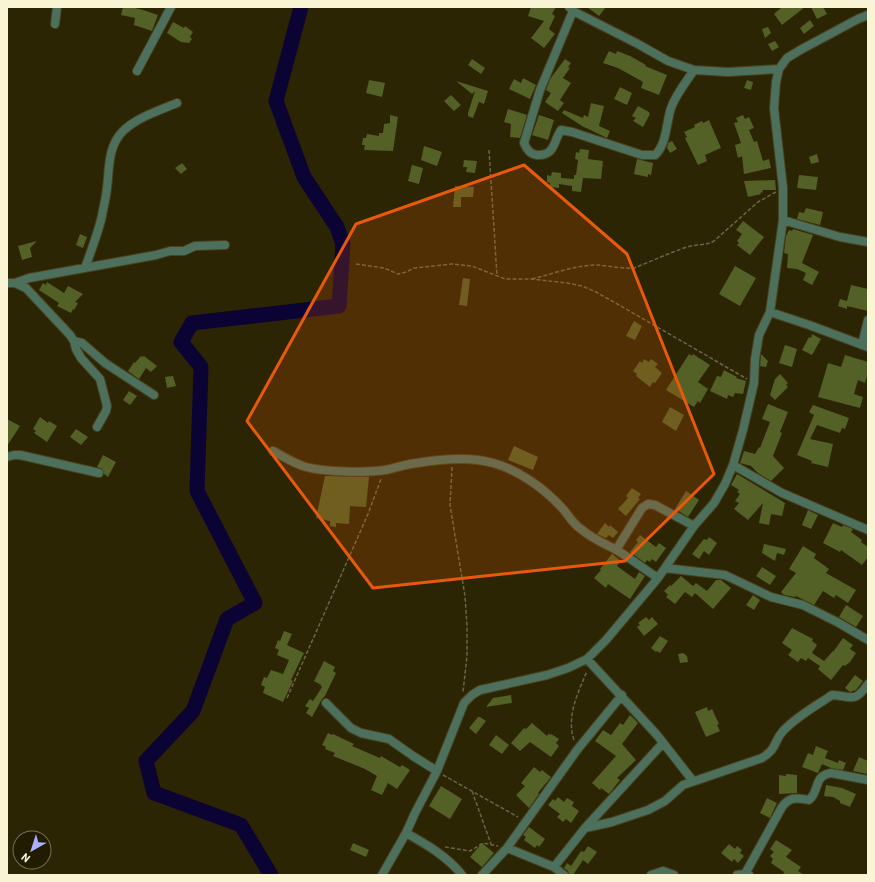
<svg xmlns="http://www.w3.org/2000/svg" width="875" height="882" font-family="Barlow,sans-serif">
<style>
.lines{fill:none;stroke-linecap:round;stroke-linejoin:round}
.river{stroke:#0b0334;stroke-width:15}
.building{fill:#536026}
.street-casing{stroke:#484221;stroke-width:10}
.path{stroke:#6b6544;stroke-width:1.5;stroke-dasharray:4 2;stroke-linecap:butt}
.street{stroke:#4d705d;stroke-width:8}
.marked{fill:#e8590c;fill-opacity:0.2;stroke:#e8590c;stroke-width:3;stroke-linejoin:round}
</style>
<rect width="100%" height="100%" fill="#2b2504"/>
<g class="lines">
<path class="river" d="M271 875 241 825 154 793 146 761 193 711 227 619 255 603 197 491 201 367 181 342 192 323 339 306 343 244 337 227 304 177 276 101 301 7"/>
</g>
<path class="building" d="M123 7H131L143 10 158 15 152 31 134 25 135 18 121 15Z
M531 7H556L552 14 555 16 549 29 555 34 544 48 531 38 544 21 528 16Z
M587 7H606L599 16Z
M782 7H805L782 25 774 14Z
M811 7H823L827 14 817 19Z
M810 20 814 26 804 34 800 28Z
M173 22 184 28 185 26 193 32 190 37 192 39 189 43 181 42 167 33Z
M768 27 771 33 765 38 762 29Z
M775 41 779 47 772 51 768 44Z
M609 51 616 54 617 51 630 56 646 65 645 66 667 75 659 95 641 88 643 82 618 68 603 63Z
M472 59 485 68 481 74 468 65Z
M565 59 571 63 568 67 570 68 563 78 571 83 560 100 564 103 558 111 545 102 551 93 546 90 550 79Z
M523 78 536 85 530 99 509 89 514 79 521 83Z
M369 80 385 83 382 97 366 93Z
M747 80 753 82 751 90 744 88Z
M456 81 488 91 484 104 479 102 473 118 468 116V113L475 91 472 94Z
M620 87 632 93 627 105 614 99Z
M451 95 461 105 454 111 444 101Z
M591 103 604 106 599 126 610 131 607 138 582 126 562 113 564 110 583 118 584 115 588 117Z
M638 106 649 112V113L650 114 643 127 633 121 636 118 632 116Z
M508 109 527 115 520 138 510 137 511 124 504 122Z
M390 115 398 117 393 151 364 150 365 145H362L363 138H366L367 134 379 136V133H383L384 124 390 123Z
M539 115 554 120 548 140 532 135Z
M743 115 745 119 749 117 754 128 749 130 754 142 757 141 763 161 769 159 771 168 744 174 742 156 738 158 735 145 741 143 734 123 738 122 736 118Z
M709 120 721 148 705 155 707 161 698 165 685 138 687 137 684 132 695 127 694 125 702 121 703 123Z
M672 141 677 149 670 153 667 148 668 143Z
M424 146 442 152 437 166 421 160Z
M580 149 589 150 588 159 603 161 601 179 583 178 581 192 572 191V186L559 184V188L550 187V183L547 182V175L551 176 552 172 561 173V178L574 179V175H576L578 160 575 159 576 152 579 153Z
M817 154 819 162 811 164 809 157Z
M637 159 653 163 651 175 648 174V177L634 174Z
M464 160 477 161 475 173 466 172 467 167H463Z
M182 163 187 169 181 174 175 168Z
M412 165 423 168 419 184 408 181Z
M799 175 818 177 816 190 797 188Z
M775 180 776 190H762L763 192 760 193 761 194 748 197 744 181Z
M455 186 474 187 473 197H461V207H453Z
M806 208 823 212 820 225 797 219 799 212 804 213Z
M743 221 764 237 750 255 737 245 739 243 737 241 742 234 736 230Z
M793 229 813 235 802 263 819 272 812 285 803 280 806 273 797 269 787 268 788 254 784 253 786 236 789 230 792 231Z
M80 234 87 237 83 248 76 245Z
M37 241 30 248 32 257 22 260 18 246Z
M735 266 756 278 740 306 719 294Z
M463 278 470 279 467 306 459 305Z
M47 282 64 293 68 286 83 294 75 302 78 303 74 310 73 309 71 313 57 306 59 303 39 290 43 283 46 285Z
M851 285 868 289V311L847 306V309L838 306 840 299 847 301Z
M634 321 642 326 635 340 626 336Z
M812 334 821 339 812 355 802 350 809 337 811 338Z
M785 345 797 349 792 367 779 363Z
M689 354 692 356 693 354 710 365 698 382 708 389 700 403 698 401 694 407 666 390Z
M761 354 768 361 766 367 760 366Z
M845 355 868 362V372L865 383 858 380 854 394 863 397 860 408 818 397 828 363 841 367Z
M141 356 143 357 144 356 157 366 151 372 146 368 139 379 128 371 134 362 135 363Z
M644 359 649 362 651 359 658 364 655 367 662 373 655 383 653 382 650 387 636 376 637 374 633 371 640 361 642 363Z
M724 370 737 377 736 378 746 381 743 394 735 393 733 397 728 395 727 399 710 391 717 376 721 377Z
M780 374 788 383 786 385 788 387 775 400 770 395 775 379Z
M173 376 176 386 167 388 165 377Z
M129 391 137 396 130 405 123 400Z
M768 404 788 412 780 432 782 433 773 456 784 468 771 481 758 473 751 466 740 463 744 451 755 454 759 447 760 448 770 422 762 419Z
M813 405 849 418 845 429 842 428 840 433 817 425 810 439 833 444 828 467 811 463 812 461 797 455 814 415 809 412Z
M670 407 684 415 676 431 662 422Z
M40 417 48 423 49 421 57 426 47 442 34 433 36 431 33 429Z
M7 419 20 426 7 446Z
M76 429 88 437 81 445 70 437Z
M514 446 538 457 533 470 508 460Z
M103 455 116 462 108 477 104 474 102 469 97 467Z
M737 474 785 503 782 516 771 514 769 525 759 523 763 503 748 520 734 509 739 503 735 501 740 494 737 492 739 490 731 485Z
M325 476 369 477 366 507 350 506 349 524 336 523V527L330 526V521L316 518Z
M632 488 641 494 638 498 640 499 626 516 618 509 628 498 626 496Z
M686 491 699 500 688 517 675 509Z
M808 510 818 515 811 529 802 525Z
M605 523 609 527 610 525 618 532 613 538 609 535 606 538 597 534Z
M833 523 842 527 843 525 853 529 851 532 862 540 861 542 868 547V557L862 565 841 550 840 552 823 543Z
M640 535 656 547 659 543 666 548 656 562 652 559 650 562 647 560 645 563 630 552 638 542 636 540Z
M709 537 717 543 709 555 704 551 699 559 692 554 704 539 707 540Z
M764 544 786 549 784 555 777 553 775 561 762 553Z
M803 546 816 554 814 558 829 569 826 573 856 590 848 603 836 595 834 598 823 591 814 605 796 596 795 597 784 595 781 592 796 573 789 569Z
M612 554 621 561 617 566 635 579 639 572 645 576 630 599 608 584 606 588 594 578 601 570 600 569Z
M762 567 776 576 770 585 756 576Z
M681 576 693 586 696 583 707 591 716 580H721L731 588 713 609 695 593 692 597 685 592 675 604 666 597 668 595 664 591 670 585 671 586Z
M753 595 760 600 754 610 746 605Z
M846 605 863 616 856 627 839 617Z
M646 617 649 620 652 617 658 624 644 636 637 627 640 625 638 623Z
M792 628 813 639 812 641 817 645 812 653 824 661 833 651V652L843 638 853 645 850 649 856 653 850 662 845 666 843 665 831 680 818 669 820 666 808 658 806 661 801 658 798 662 788 655 792 650 782 643Z
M284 631 292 634 287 645 304 653 291 680 293 681 283 702 263 693 265 687 261 685 264 677 267 678 271 670 283 674 289 660 277 655 279 650 275 648 278 640 280 641Z
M660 636 668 641 660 653 657 651 656 652 651 648Z
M683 653 687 656 688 662 680 663 678 654Z
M324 661 335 667 333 671 336 673 325 696 322 699 312 717 306 713 309 708 305 706 310 699 313 701 322 687 321 686V685L314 681Z
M855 675 863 681 856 690 850 692 845 688Z
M511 695 512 703 486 707 493 698Z
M707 707 708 711 712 709 719 724 717 725 720 731 706 737 695 712Z
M630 715 638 723 622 744 636 760 617 778 620 780 609 794 601 788 600 790 592 783 616 756 595 741 603 730 611 735 620 723 623 725Z
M478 717H480L486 721 476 734 469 728Z
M532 723 547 736 549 733 550 735 551 734 559 739 556 743 559 746 551 757 530 742 520 751 511 743 524 728 526 729Z
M328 733 332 735 333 734 354 744 352 746 380 758 381 756 400 767 402 765 410 770 397 789 388 783 382 795 371 790 377 776 365 769 333 756 335 753 325 749 326 747 322 745Z
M496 735 509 745 502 754 489 745Z
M816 746 828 751 825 758 838 763 839 760 846 763 843 770 831 768 822 764 818 773 802 767 808 753 813 755Z
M859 757 868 761V771L867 774 853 771Z
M534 767 540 772 542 770 551 777 538 793 539 794 529 808 516 795 525 786 521 783Z
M786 774 797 775V793L779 794V775L786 776Z
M826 785 842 788 856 794 850 807 840 803V801L833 797 824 796Z
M441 786 462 799 450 819 429 806Z
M558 797 564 802 567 798 574 802 572 806 579 811 571 823 566 819 563 822 557 817 560 814 548 805 553 799 555 801Z
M767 798 777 803 770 818 760 813Z
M529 827 545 839 539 847 537 845 535 848 524 840 526 837 523 835Z
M776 840 792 850 786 857 801 867 798 871 804 875H783L784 872 771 863 773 859 770 856 774 852 770 849Z
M353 843 369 850 366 857 350 850Z
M482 843 494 853 482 867 470 857Z
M729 844 735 849 737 846 742 850 740 853 744 856 738 863 734 859 732 862 721 853Z
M588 846 597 852 588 864 583 860 573 875H569L568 871 564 868 567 863 571 866 581 851 584 852Z"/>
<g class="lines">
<g class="street-casing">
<path id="street" d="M569 7 573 11 638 44 668 61 694 70 728 72 779 69
M573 11 540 90 524 143C527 150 530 154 537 155 555 156 553 142 561 130L572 132 642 155H655C667 144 666 123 671 108 676 94 686 82 694 70
M55 24 57 7
M137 71 171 7
M783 220 840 237 868 242
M85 268C91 251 98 233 102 216 103 209 105 202 106 195 110 173 106 148 123 131 136 118 160 110 177 103
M7 283H15L26 288 70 335 74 341 76 349 81 358 100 379 107 406 106 411 97 427
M15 283 29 278 156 255 170 251H184L195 246 225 245
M770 312 809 325 868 347
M74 341 82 343 105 363 154 395
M862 345 868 320
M273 451C284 457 295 464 306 467 324 472 366 473 385 470 396 468 406 464 417 463 441 459 469 456 493 463 519 470 545 489 563 509 569 516 573 524 581 529 591 538 603 543 615 549 630 558 644 569 658 578
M7 457 14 455H20L99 473
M733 465 782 493 868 530
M616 550 642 508 648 504 655 505 694 526
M665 568 725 575 771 597 803 605 837 622 868 640
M587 659 657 735 693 781
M326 703 351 728 361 733 389 739 413 756 437 771
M585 828 612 822 648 810 665 801 683 785 762 758C778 748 773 742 783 731 797 716 816 706 832 695 852 696 854 704 868 684
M406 833C426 844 448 857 462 875
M507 848 554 867 564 875
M554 867 585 828 663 743
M745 874 782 807C790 796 797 798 809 800 820 791 813 776 831 773L868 780
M382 875 406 833 415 813 437 771 464 703 472 695 480 690 547 675 568 668 587 659 606 640 658 578 694 526 714 503 725 484 733 465 743 430 754 383 755 359 759 335 770 312 783 220V188L774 108 776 82 779 69 787 58 802 49 858 19 868 15
M482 875 507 848 577 750 622 695
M651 875 663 871 674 875
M737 875 745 874 749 875"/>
</g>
<path class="path" d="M489 150 497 276
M356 264 384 268 398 274 406 272 414 268 452 264 472 266 505 279H531L567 283 582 286 596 292 619 305 747 379
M532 279C552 274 573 266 594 265 607 265 621 269 634 268 652 261 669 253 687 247 697 244 705 246 714 241L758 202 776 192
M452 467 450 505 465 596 467 626V656L463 692
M287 698 368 514 381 479
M574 740C566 716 578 693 587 671
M443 775 518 817
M472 791 491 844
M445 847 470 851 483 843 498 846"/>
<use href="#street" class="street"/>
</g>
<path class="marked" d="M524 165 627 254 714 474 625 561 373 588 247 421 356 224Z"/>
<rect width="875" height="882" fill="none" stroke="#f9f4d4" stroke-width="16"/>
<g transform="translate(32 850) rotate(219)"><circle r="19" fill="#211c00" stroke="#777255"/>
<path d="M0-3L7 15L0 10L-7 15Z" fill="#aab0fc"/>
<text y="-6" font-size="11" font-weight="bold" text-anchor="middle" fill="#f9f4d4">N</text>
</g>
</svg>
